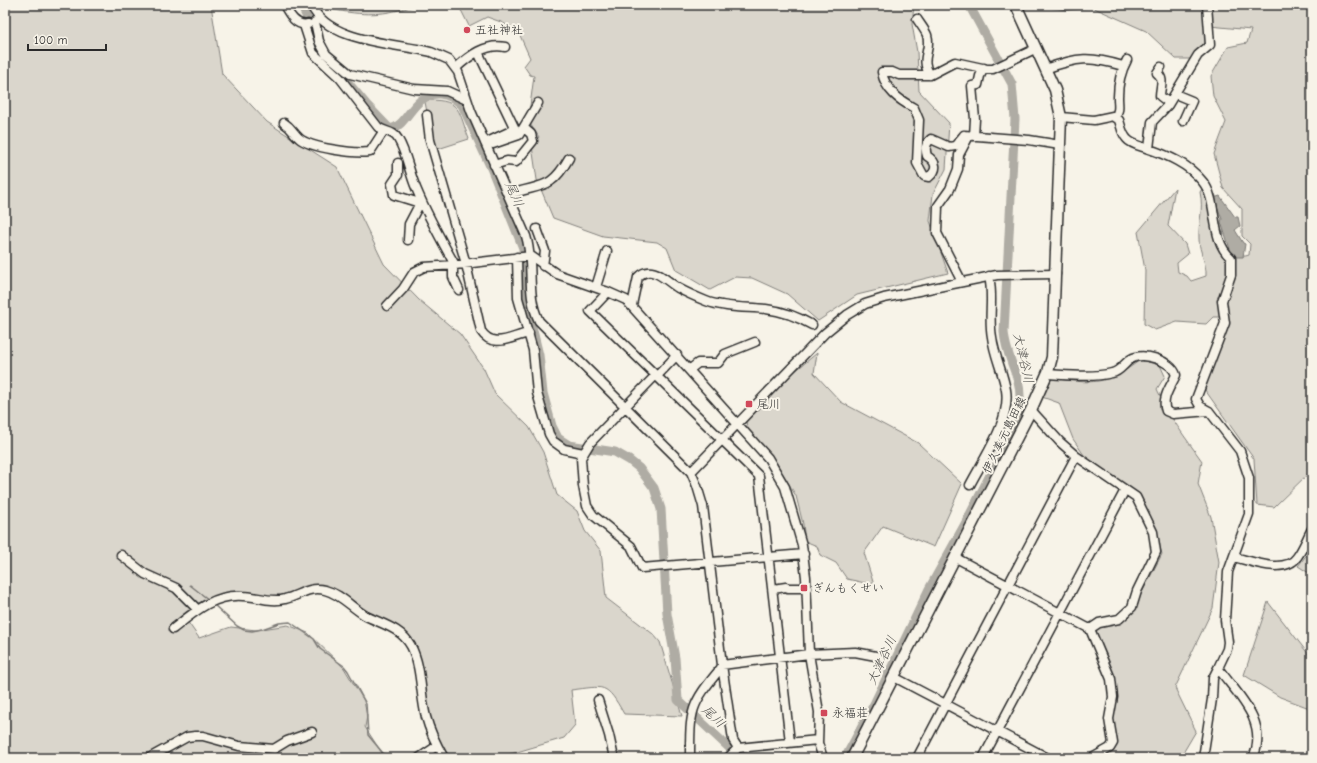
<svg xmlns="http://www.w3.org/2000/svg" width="1317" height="763" font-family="'Comic Neue','Klee One',sans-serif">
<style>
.green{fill:#dad6cc;stroke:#82807c}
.water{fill:#afaca4;stroke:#7a7874}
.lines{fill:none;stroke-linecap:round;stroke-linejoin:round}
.stream{stroke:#7a7874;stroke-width:1.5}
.river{stroke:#afaca4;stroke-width:9}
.minor-casing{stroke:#2b2b2b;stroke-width:11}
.major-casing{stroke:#2b2b2b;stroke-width:13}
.minor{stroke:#f7f3e8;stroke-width:8}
.major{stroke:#f7f3e8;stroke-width:10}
.poi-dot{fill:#d1495b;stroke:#f7f3e8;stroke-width:1.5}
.labels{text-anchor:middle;stroke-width:4;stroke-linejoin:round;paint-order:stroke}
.poi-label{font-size:12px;fill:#2b2b2b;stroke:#f7f3e8;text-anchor:start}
.street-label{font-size:12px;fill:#2b2b2b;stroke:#f7f3e8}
.water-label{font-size:13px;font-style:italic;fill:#53524f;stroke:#f7f3e8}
</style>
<rect width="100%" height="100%" fill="#f7f3e8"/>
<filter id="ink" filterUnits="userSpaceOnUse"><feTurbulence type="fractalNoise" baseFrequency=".025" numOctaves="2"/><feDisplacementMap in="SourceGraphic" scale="8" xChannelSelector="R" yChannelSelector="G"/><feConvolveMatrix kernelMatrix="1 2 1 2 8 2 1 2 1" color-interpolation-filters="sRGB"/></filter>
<g filter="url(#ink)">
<path class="green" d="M5 5H211L222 74 267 122 337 167 384 264 419 300 460 334 484 369 495 394 529 427 543 452 557 495 577 511 585 531 601 551 606 598 653 634 660 642 682 716 624 714C606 682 605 686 571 690L575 725 564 738 497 758H448L434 730 423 718 412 643 383 620 338 594 312 587 278 598 224 597 185 618 199 638 231 627 256 630 288 625 308 633 344 668 364 701 367 716 365 727 385 758H5Z
M328 5H417C382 16 365 16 330 9Z
M448 5H914L912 24 917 52 919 91 949 123 946 169 933 194 930 221 948 273 857 295 818 321 787 294 752 278 735 277 710 290 676 270 667 248 657 242 603 236 553 218 537 180 532 146 539 137 528 121 534 76 530 75 524 66 530 58 518 31 501 22 487 17 469 26 461 10Z
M1036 5H1312V470L1274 507 1257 505 1254 459 1205 390 1224 317H1213L1206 324 1177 322 1155 330 1144 324 1145 270 1138 232 1175 188 1168 226 1185 244 1188 254 1177 263 1178 272 1187 276 1191 281 1206 276C1207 263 1199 252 1199 239 1198 221 1204 211 1200 192L1202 189 1215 194C1218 202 1223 212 1224 220 1225 227 1222 236 1224 242 1228 252 1239 259 1249 255L1250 244 1242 236V209L1223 188 1214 154 1226 122 1213 96 1211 76 1228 47 1247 43 1251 30 1210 26V43L1192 59H1176L1146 31 1092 7 1067 10Z
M428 100C462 100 458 111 469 139L438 149 432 138 425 102Z
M817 353 814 373 841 402 918 443 962 484 934 547 883 526 864 553 874 585 847 579 836 563 820 555 817 546 805 541 803 524 796 496 776 462 748 430 746 422 749 415 788 377Z
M1140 360 1160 365 1165 376 1157 389C1169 417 1185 437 1202 461L1198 484 1211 517 1219 562 1213 608 1175 688 1196 731 1180 758H1097L1113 745 1117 739 1112 715 1115 704 1092 631 1135 606 1162 554 1155 531 1139 495 1086 458 1073 439 1059 403 1042 397 1051 378C1092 384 1106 386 1140 360Z
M1312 548V575L1298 566Z
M1268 602 1309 655 1312 649V709L1280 697 1244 675Z"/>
<path class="water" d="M1220 196 1235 217H1238L1240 226 1235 230 1243 243 1245 244 1243 257H1237L1232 255 1221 222 1222 219 1214 198Z"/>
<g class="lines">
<path class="stream" d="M190 585 209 600
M213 604 237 626 244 630 252 631 262 629 279 623 290 622 314 639 320 649 344 666 348 671 366 704 368 735 387 758
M1222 669 1228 657"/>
<path class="river" d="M301 5 311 26 317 51 339 72 366 104 390 129C408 127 412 93 440 94 449 95 456 99 462 105L491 168 523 248V290L539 355 543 393 552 426 558 438 569 445 615 452 629 460 639 468 654 488 661 509 667 614 675 658 678 700 740 758
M845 758 875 702 929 589 965 524 1017 422C1020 409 1022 395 1018 381 1013 364 1005 350 1004 332L1015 119 1012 84 969 5"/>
<g class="minor-casing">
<path id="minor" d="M284 5C289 14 296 27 308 24
M311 5C328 43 396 43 431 52L449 60 458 72 471 111 526 236C535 265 525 293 539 321L691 472 825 333 847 315 865 304 884 298 997 275 1056 274
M917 19C920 24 925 30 927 35 932 51 919 58 930 75
M315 22 319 41 326 54 350 74 414 89 447 91 467 100
M304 25 313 53 340 78 378 127C384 132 394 131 398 139 407 154 409 172 416 188 427 215 441 240 455 265L531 256 557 274 608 292 626 300 768 458 785 487 802 545 806 577 809 654 819 712 818 743 823 758
M478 52 515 129 485 143
M1161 67 1157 73C1165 79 1160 87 1160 96L1169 103
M456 68C469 56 486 43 505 47
M1045 69C1078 57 1090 56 1123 66
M1175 94 1192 101 1183 121
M427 115 430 140 466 264 481 331C493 350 512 336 529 333
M1061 117 1094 120 1113 116 1119 120C1121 126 1122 134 1127 139 1131 144 1140 146 1146 148 1167 155 1189 164 1203 182 1219 202 1209 239 1231 258V275L1222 301 1225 323 1196 399 1200 406 1209 411 1240 451 1249 478V514L1228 572 1225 620 1228 642 1227 649 1218 668C1238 695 1269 722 1253 758
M1115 118C1120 109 1118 106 1118 97 1118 85 1121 71 1127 60
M284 123C292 128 293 133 299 138 310 148 355 154 370 152L383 132
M964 135 955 146 949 147 931 139C925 144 925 149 927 156 937 162 938 170 929 177L924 176 917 163 919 120 914 108C899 100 885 90 882 72H892L899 75H930L955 62 987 69H993L1035 49
M964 135 1029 140 1060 145
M974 136 975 119 972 86 978 85 980 76 984 68
M493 144 519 135 538 103
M1149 149 1152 122 1168 105 1198 55 1210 45 1207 5
M398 163V175L392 184 394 195 423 204
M494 165 507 161 516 162 533 141 531 134 524 128
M508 195C541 183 550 192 569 158
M537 229 545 251 543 266
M408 240 409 224 420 203
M517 257 518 298 533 350 537 393 549 434 553 441 564 449 583 453
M453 266V277L459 290
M962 282 937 233 938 206 950 189 958 169 959 155 969 136
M596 287 607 251
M608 292 590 311 759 476 790 742
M632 305 638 277C652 263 666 281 678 288 687 293 696 297 706 301 724 308 747 307 766 309 783 311 798 317 812 325
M387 306 403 289 414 272 424 267 455 265
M689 370 698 363H718L725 354 755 342
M1047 374C1067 375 1092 378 1112 373 1120 372 1124 363 1131 359 1143 351 1172 361 1176 375 1171 386 1161 398 1166 411L1173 414 1209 411
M656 375 590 443 581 458 583 486 587 506 593 515 631 546 642 568 804 554
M657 376 677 355
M1031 410 1060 442 1076 456 1136 497 1153 532 1156 552 1137 591 1132 607 1119 619 1099 623 1090 629 1111 679 1113 697 1109 719 1113 743 1110 748 1092 758
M970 485C984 458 1011 420 1006 390 1003 372 994 355 992 337 988 316 994 298 989 276
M121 555 145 574 176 588 197 609
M1234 557C1251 561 1285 575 1297 557 1303 549 1307 538 1312 529
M956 558 1090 629
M773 589 786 587 788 588H807
M173 629C194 612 214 594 243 596 256 596 271 603 285 599 299 596 308 586 325 590 341 594 352 608 366 616 382 624 401 628 411 646 422 667 420 694 426 717 430 732 436 744 444 758
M894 677 1048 758
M598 700 609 735 614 758
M738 748 733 740 722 665 809 654 855 652 881 657
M149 758 187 737 195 736H203L239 746 274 749 287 741 312 732
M419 758 437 746
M690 758C690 710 690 705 721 668L722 665 703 506 697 486 691 472
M728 758 738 748 818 740
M917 758 1076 456
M983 758 1125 490
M1203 758 1212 699 1213 678 1218 668"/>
</g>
<g class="major-casing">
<path id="major" d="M852 758 1031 410 1048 372 1052 357 1061 117 1055 90 1016 5"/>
</g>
<use href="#minor" class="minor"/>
<use href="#major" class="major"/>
</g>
</g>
<g class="poi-dot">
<circle cx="467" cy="30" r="4"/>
<rect x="745" y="400" width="8" height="8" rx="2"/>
<rect x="800" y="584" width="8" height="8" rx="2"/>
<rect x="820" y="709" width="8" height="8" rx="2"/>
</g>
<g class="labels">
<g class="poi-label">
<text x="475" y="34">五社神社</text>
<text x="757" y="408">尾川</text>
<text x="812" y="592">ぎんもくせい</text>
<text x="832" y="717">永福荘</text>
</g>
<g class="street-label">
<text transform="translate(1004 435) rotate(-64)" y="4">伊久美元島田線</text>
</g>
<g class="water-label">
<text transform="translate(515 194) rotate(67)" y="5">尾川</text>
<text transform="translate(1024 358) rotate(77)" y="5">大津谷川</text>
<text transform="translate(881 660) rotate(-65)" y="5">大津谷川</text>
<text transform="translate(714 716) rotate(43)" y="5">尾川</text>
</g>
</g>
<rect width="1317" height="763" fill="none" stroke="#f7f3e8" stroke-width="20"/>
<rect x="10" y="10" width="1297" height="743" fill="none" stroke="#2b2b2b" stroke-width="1.5" filter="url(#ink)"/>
<path d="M28 44v6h78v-6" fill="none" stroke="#2b2b2b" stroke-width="2"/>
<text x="34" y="44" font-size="12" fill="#2b2b2b" stroke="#f7f3e8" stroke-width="3" paint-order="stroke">100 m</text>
</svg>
